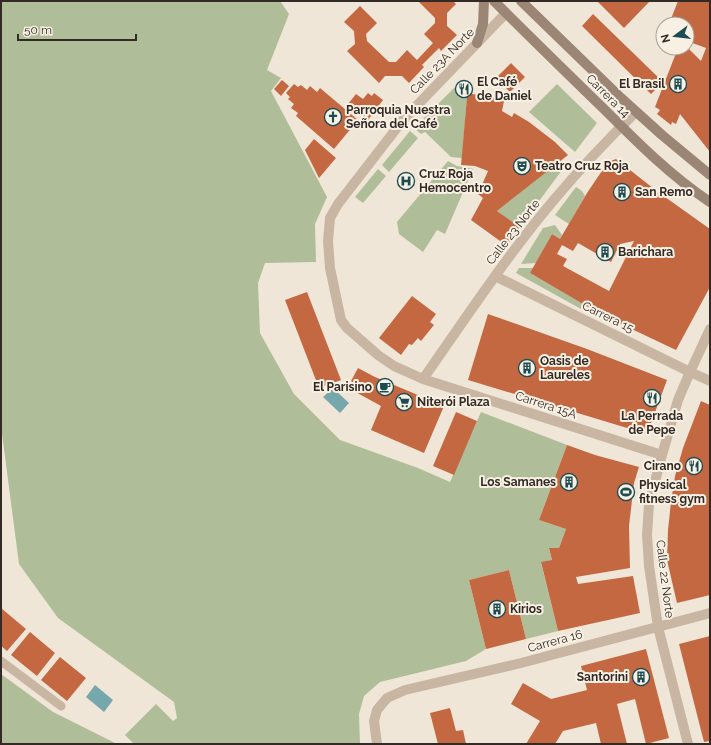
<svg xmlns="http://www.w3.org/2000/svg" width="711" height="745" font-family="Raleway,sans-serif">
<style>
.green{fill:#afbe98}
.water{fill:#76a7ac}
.building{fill:#c46841;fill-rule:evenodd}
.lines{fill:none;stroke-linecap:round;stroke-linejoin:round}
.service{stroke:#c8b6a3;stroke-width:9}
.minor{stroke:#c8b6a3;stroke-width:10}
.tertiary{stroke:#c8b6a3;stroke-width:10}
.secondary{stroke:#9b8575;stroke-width:10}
.labels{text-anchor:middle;stroke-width:4;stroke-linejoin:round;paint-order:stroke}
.street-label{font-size:12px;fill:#332a25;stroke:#f8f0e3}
.poi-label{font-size:12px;font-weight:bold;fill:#332a25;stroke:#f8f0e3;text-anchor:start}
</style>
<rect width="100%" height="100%" fill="#f0e6d7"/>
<path class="green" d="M1 1H280L289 14 267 70 281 78 271 91 327 197 315 224 316 262 265 263 258 283 260 333 294 394 340 440 418 468 450 482 481 412 567 445 539 520 566 529 559 548 549 549 552 560 541 563 558 631 526 639 509 570 469 580 486 649 466 661 380 682 364 696 359 714 360 744H134L125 735 156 704 173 721 177 718 174 702 58 618 19 564 1 426Z
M557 84 597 123 575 152 529 112Z
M457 85 467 97 462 158 451 157 425 132 421 134 414 128Z
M410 131 418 138 389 172 382 165Z
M448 161 457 166 473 169 445 234 437 230 423 252 399 234 397 222Z
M559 161 565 166 520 227 497 211Z
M378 169 386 176 363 203 355 197Z
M576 187 582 191 585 196 569 224 555 215Z
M555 225 562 235 560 239 552 234 536 263 521 264 543 228Z
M519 268H533L530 273 583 304 581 309 516 273Z
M1 674 53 712 117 744H1Z"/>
<path class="water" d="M333 388 349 403 340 413 323 397Z
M95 685 113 700 104 712 86 697Z"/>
<path class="building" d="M418 1H453L456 4 447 13V26L457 35 441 51 439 48 422 65 424 67 409 83 402 76H385L379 83 347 51 355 44 354 31 344 22 360 6 377 23 366 34 367 41 389 62H396L407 50 417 60 433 43 424 34 435 23V18Z
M597 1H650L624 28Z
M678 1H710V152L680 114 676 124 672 122 671 125 657 114 660 110 655 107 678 48H687V47L701 61 706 48 687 41V24H669Z
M593 14 663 82 651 94 582 26Z
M511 63 525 77 510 92 496 78Z
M282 80 289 86 281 96 274 89Z
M461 80 472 94 492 97 504 101 502 111 512 117 514 113 529 122 555 142 568 155 497 211 520 227 507 246 471 220 483 198 478 194 488 171 475 166 461 165 467 97 457 85Z
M294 84 298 87 301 85 307 90 310 86 317 92 320 88 358 120 334 149 296 116 298 113 291 108 294 104 288 99 290 97 286 93Z
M368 93 372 96 374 93 383 100 368 120 348 104 356 94 363 99Z
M314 139 336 158 319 178 305 150Z
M616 159 658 192 710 229V287L676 350 600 314 530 273 552 234 560 239 587 193 608 162ZM634 241 609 291 563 266 567 259 557 254 562 245 573 251 578 243 611 262 620 244Z
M307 292 341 380 319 388 285 300Z
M412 296 436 314 430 322 434 325 421 341 418 338 412 345 409 344 401 355 379 338Z
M488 314 587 349 667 380 647 434 468 380Z
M358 368 375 377 444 406 424 453 371 430 381 406 352 390 356 385 351 381Z
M701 401 710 405V595L677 603 667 560 668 530 671 502 675 476 683 448Z
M456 412 477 421 454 475 433 466Z
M567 445 595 455 639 467 634 483 629 526 630 568 576 577 578 584 633 576 640 613 558 631 541 562 552 560 549 548H559L566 529 539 520Z
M509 570 526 639 486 649 469 580Z
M1 608 26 629 7 651 1 646Z
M30 632 55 653 37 676 11 655Z
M710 636V741L704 742 679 644Z
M646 649 669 738 646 744 635 699 617 704 627 744H601L596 723 563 731 555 744H526L540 721 511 704 523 683 551 699 587 690 581 666Z
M60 657 86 678 67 701 41 680Z
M450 708 456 731 463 730 466 744H438L430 713Z"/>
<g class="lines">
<path class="service" d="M1 661 61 706"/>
<path class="minor" d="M506 13 403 120 338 204 330 218 328 241 330 268 341 320 347 328 378 355 394 366 423 379 662 455
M495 276 690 372 678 400 662 455 649 504 647 535 649 566 658 627 688 744
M423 379C465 319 506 257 553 201 579 170 607 140 636 112
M377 744 374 721 377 710 387 698 405 690 521 663 710 613"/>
<path class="tertiary" d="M710 329 690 372 710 381"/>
<path class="secondary" d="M494 1C531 38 568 74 605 110 638 143 671 176 710 202
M521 1 621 98 662 135 710 175
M477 43 483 24 484 1"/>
</g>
<defs>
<g id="building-ring" transform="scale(0.9)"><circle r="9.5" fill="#f8f0e3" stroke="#1c4c53" stroke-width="1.5"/><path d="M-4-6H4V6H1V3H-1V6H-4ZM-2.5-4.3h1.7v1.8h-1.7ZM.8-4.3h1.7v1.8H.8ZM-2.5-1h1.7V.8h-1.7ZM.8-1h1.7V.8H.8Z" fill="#1c4c53"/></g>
<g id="restaurant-ring" transform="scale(0.9)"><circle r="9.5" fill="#f8f0e3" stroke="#1c4c53" stroke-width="1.5"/><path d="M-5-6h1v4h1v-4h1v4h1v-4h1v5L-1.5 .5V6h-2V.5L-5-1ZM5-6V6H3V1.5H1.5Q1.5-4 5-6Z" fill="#1c4c53"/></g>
<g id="church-ring" transform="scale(0.9)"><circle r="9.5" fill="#f8f0e3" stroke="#1c4c53" stroke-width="1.5"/><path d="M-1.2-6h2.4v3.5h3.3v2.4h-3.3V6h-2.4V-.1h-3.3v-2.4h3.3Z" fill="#1c4c53"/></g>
<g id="theatre-ring" transform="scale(0.9)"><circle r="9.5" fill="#f8f0e3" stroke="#1c4c53" stroke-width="1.5"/><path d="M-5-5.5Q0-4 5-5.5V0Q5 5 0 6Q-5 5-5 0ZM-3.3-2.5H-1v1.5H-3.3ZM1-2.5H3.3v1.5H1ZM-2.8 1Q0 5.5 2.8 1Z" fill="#1c4c53"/></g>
<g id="hospital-ring" transform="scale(0.9)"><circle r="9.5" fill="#f8f0e3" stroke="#1c4c53" stroke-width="1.5"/><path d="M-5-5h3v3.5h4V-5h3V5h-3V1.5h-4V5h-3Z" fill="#1c4c53"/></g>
<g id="cafe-ring" transform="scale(0.9)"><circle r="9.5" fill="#f8f0e3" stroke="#1c4c53" stroke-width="1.5"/><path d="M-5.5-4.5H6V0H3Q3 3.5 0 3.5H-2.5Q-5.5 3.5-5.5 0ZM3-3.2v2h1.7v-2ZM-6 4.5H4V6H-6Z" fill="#1c4c53"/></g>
<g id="supermarket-ring" transform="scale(0.9)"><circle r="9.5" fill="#f8f0e3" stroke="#1c4c53" stroke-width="1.5"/><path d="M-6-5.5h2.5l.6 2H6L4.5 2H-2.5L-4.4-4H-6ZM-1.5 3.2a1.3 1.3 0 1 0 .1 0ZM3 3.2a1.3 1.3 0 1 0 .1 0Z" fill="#1c4c53"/></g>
<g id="stadium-ring" transform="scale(0.9)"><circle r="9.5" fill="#f8f0e3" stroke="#1c4c53" stroke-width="1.5"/><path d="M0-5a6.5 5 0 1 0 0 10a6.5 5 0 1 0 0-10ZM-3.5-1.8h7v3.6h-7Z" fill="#1c4c53"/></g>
</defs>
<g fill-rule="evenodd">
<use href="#building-ring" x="678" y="84"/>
<use href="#restaurant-ring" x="464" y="89"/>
<use href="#church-ring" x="333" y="117"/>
<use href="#theatre-ring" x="522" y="166"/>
<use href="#hospital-ring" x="406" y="181"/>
<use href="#building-ring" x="622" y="192"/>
<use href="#building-ring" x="605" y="252"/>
<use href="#building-ring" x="527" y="368"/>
<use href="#cafe-ring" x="385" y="387"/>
<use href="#restaurant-ring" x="652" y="398"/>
<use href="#supermarket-ring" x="404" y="402"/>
<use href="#restaurant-ring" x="694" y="466"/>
<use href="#building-ring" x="569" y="482"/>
<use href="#stadium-ring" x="626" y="492"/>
<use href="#building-ring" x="497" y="609"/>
<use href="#building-ring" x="641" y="677"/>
</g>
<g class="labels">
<g class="street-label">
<text transform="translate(442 61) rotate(-46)" y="4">Calle 23A Norte</text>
<text transform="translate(608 96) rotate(45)" y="4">Carrera 14</text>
<text transform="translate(513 232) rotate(-52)" y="4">Calle 23 Norte</text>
<text transform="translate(608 317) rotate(26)" y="4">Carrera 15</text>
<text transform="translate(546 405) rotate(18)" y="4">Carrera 15A</text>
<text transform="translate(665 579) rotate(83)" y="4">Calle 22 Norte</text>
<text transform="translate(555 641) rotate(-15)" y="4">Carrera 16</text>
</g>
<g class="poi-label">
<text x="477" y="86">El Café<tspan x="477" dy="14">de Daniel</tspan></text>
<text x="665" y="88" text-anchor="end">El Brasil</text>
<text x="346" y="114">Parroquia Nuestra<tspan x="346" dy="14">Señora del Café</tspan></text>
<text x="535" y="170">Teatro Cruz Roja</text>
<text x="419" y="178">Cruz Roja<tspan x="419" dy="14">Hemocentro</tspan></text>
<text x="635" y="196">San Remo</text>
<text x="618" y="256">Barichara</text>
<text x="540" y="365">Oasis de<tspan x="540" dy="14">Laureles</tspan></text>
<text x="372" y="391" text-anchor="end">El Parisino</text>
<text x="417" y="406">Niterói Plaza</text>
<text x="652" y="420" text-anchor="middle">La Perrada<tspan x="652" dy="14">de Pepe</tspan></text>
<text x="681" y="470" text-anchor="end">Cirano</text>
<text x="556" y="486" text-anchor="end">Los Samanes</text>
<text x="639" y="489">Physical<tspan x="639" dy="14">fitness gym</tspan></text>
<text x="510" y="613">Kirios</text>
<text x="628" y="681" text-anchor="end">Santorini</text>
</g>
</g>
<rect width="711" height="745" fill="none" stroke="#332a25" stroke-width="4"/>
<g transform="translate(675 36) rotate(255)"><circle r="19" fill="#f8f0e3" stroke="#a9a197"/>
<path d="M0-3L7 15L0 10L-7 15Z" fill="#1c4c53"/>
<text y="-6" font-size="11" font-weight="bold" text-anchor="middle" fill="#332a25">N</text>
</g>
<path d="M18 34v6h118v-6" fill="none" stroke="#332a25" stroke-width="2"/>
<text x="24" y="34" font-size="12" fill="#332a25" stroke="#f8f0e3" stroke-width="3" paint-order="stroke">50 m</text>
</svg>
